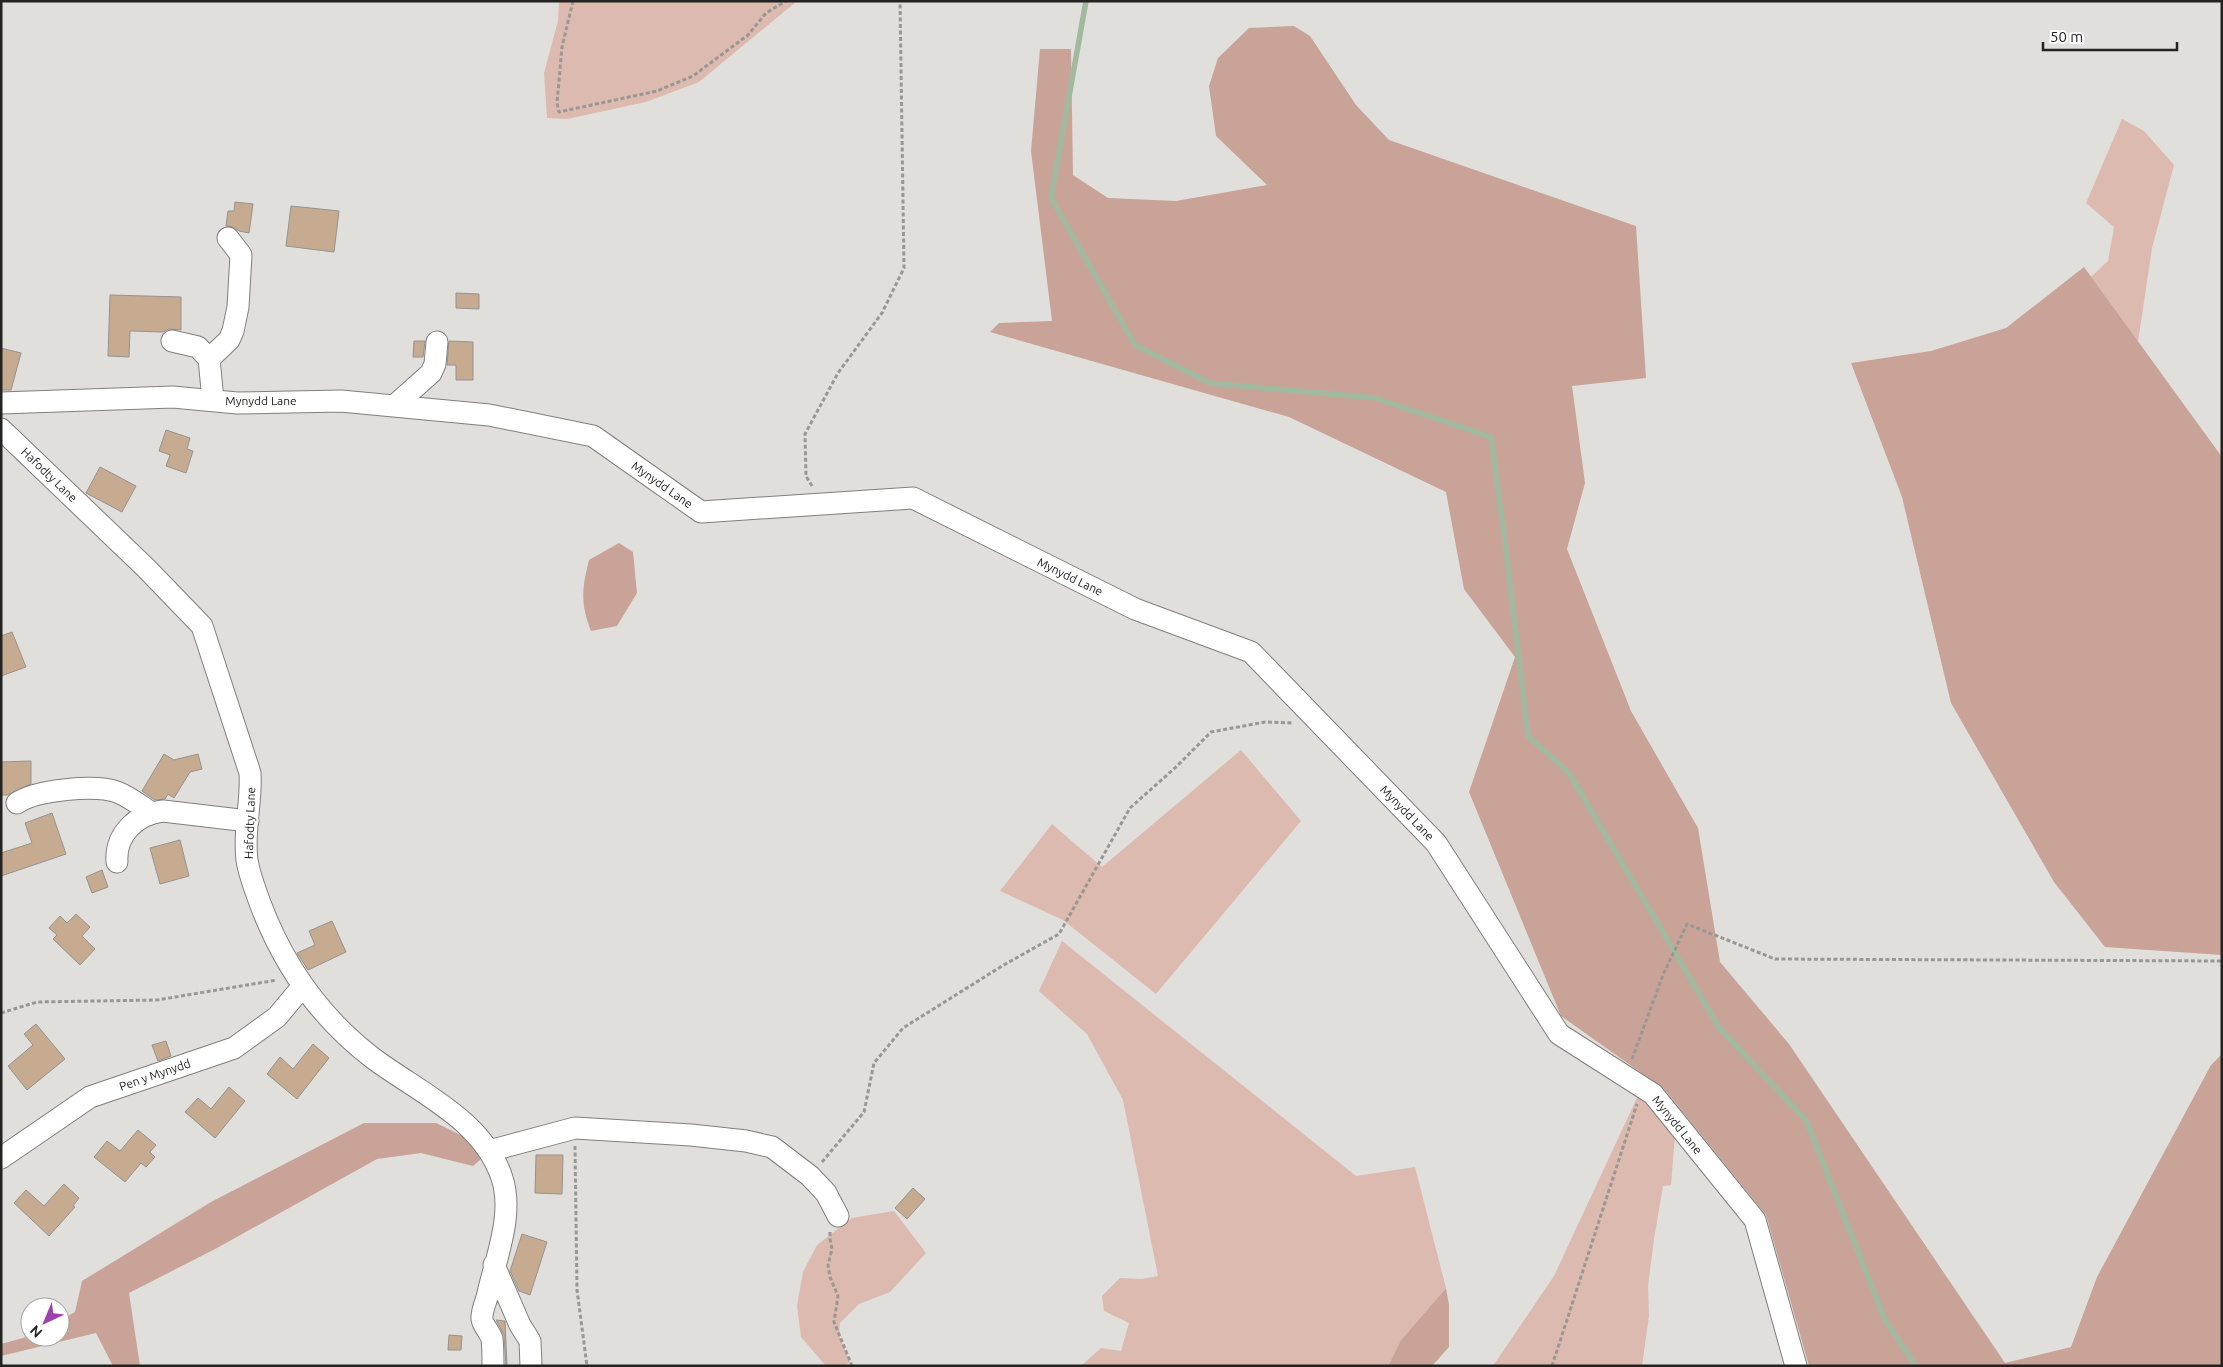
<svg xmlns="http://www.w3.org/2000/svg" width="2223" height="1367" font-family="Ubuntu,sans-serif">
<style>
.green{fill:#ddbaaf}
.forest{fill:#c9a397}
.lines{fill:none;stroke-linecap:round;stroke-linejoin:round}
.stream{stroke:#a1ba9f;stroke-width:5.5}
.building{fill:#c6ab91;stroke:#959290}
.minor-casing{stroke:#807f7c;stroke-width:23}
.path{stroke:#989794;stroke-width:3;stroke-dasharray:4 2.5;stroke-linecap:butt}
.minor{stroke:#fff;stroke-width:21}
.labels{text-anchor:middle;stroke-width:4;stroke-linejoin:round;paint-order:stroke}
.street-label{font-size:12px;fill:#232322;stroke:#fff}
</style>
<rect width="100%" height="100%" fill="#e0dfdb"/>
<path class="green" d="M559 1H797L699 82 646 102 567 119 547 118 544 73 558 21Z
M2122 119 2144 131 2174 165 2152 248 2138 342 2091 277 2108 261 2114 227 2086 203Z
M1241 750 1301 821 1156 994 1063 920 1000 891 1052 824 1102 867Z
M1062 941 1356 1176 1415 1167 1446 1288 1401 1340 1388 1366H1081L1101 1348 1121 1351 1129 1323 1104 1311 1102 1296 1120 1278 1142 1279 1158 1276 1123 1100 1087 1034 1039 991Z
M1642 1087 1676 1122 1671 1185 1663 1186 1654 1239 1648 1286 1649 1316 1642 1366H1493L1554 1276Z
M894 1211 926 1253 890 1292 859 1304 840 1323 839 1335 850 1362 845 1366H826L801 1337 797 1306 803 1272 817 1245 852 1218Z"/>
<path class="forest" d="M1294 26 1310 36 1356 105 1389 140 1636 226 1646 378 1572 386 1585 483 1567 549 1631 711 1698 828 1720 962 1789 1044 2005 1363 2071 1347 2097 1277 2211 1065 2222 1054V1366H1809L1766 1215 1664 1089 1561 1016 1469 792 1515 657 1464 589 1446 492 1289 417 990 332 999 323 1052 321 1031 151 1040 49H1071L1073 175 1108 198 1176 201 1267 185 1216 136 1209 86 1218 58 1249 28Z
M2084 267 2222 457V955L2105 947 2054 882 1951 703 1902 497 1851 363 1931 351 2006 328Z
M619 543 633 552 637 593 617 626 591 631C580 603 582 588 589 560Z
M364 1123H436L475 1142 481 1159 473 1166 421 1153 377 1159 217 1248 129 1293 140 1366H113L96 1333 1 1356V1344L30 1336 60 1337V1320L75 1312 82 1281 211 1202Z
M1446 1288 1449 1305V1347L1432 1366H1388L1401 1340Z"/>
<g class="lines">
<path class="stream" d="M1086 1 1051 198 1135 345 1210 383 1375 398 1491 437 1504 533 1528 736 1569 773 1720 1029 1806 1120 1885 1320 1916 1366"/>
</g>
<path class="building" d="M235 202 253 204 249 233 239 231 233 227 226 226 228 211H234Z
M291 206 339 211 334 252 286 246Z
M456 293 479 294V309L456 308Z
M110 295 181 297V330L169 329 163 332 130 331 129 357 108 356Z
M414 341H425L423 357H413Z
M449 341 473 342V380H456V365H447Z
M1 348 21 353 11 390H1Z
M166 430 190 438 187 449 193 451 186 473 166 466 170 455 159 451Z
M100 467 136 486 122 512 86 493Z
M12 632 26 667 1 676V636Z
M164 754 174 760 198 754 202 769 190 772 174 798 168 794 165 799 155 800 142 791Z
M31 761V784L7 795H1V762Z
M52 813 66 854 1 876V853L32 843 25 823Z
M180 840 189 876 160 884 150 848Z
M102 870 108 887 92 893 86 877Z
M76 914 90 927 82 936 95 949 80 965 53 939 57 935 49 928 60 916 67 923Z
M332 921 346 952 308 970 297 953 315 945 309 931Z
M36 1024 65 1059 27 1090 8 1066 33 1045 24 1034Z
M166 1041 171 1056 158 1061 152 1045Z
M313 1044 329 1058 297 1099 267 1074 280 1057 293 1069Z
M229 1087 245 1101 215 1138 185 1112 198 1098 211 1109Z
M138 1130 156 1145 150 1152 155 1157 146 1167 141 1163 125 1182 94 1157 107 1141 120 1151Z
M536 1155H563L562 1194 535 1193Z
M64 1184 79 1198 73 1206 75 1207 49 1236 14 1203 26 1190 44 1206Z
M913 1188 925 1199 907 1219 895 1208Z
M522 1234 547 1242 530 1295 519 1291 510 1271Z
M496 1320 505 1321 507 1366H506L504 1335Z
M449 1335 462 1336 461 1350H448Z"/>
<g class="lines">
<g class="minor-casing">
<path id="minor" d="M172 341 198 347 209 359 213 400
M209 359 229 340 233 331 238 307 241 255 228 238
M1 403 173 397 237 403 341 401 489 415 593 436 701 512 913 498 1135 609 1251 652 1436 843 1559 1034 1653 1094 1755 1220 1796 1366
M394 406 431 373 435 364 437 342
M1 429 146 568 202 626 250 773C252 802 243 831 247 860 249 874 255 889 260 903 284 967 320 1018 374 1059 420 1093 483 1120 502 1178 514 1214 496 1258 488 1293 487 1300 481 1311 482 1319 483 1326 490 1332 492 1339 493 1347 493 1357 493 1366
M17 803C36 790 95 784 117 792 128 796 140 805 150 812
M117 862C115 834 137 814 163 811L248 821
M489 1151 575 1128 691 1135 746 1141 772 1147 810 1176 826 1193 838 1216
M1 1158 90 1097 234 1048 277 1017 302 987
M494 1265 520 1325 530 1341 531 1366"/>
</g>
<path class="path" d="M573 1 562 47 557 103 559 112 657 91 693 76 748 35 766 13 786 1
M812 486 806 476 805 434 838 373 882 313 904 268 900 1
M1 1013 37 1002 157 1000 277 980
M1632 1059 1663 975 1687 924 1775 959 2222 961
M575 1146 577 1290 587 1366
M822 1162 864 1112 874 1063 903 1028 1002 966 1059 934 1130 808 1176 767 1211 732 1265 722 1293 723
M830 1232V1239L832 1249 828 1265 830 1277 838 1296 834 1322 852 1366
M1552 1366 1637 1104"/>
<use href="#minor" class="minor"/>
</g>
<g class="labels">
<g class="street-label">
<text x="261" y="405">Mynydd Lane</text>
<text transform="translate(49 475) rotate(44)" y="4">Hafodty Lane</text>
<text transform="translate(662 485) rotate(35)" y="4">Mynydd Lane</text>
<text transform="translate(1070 577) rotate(26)" y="4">Mynydd Lane</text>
<text transform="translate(1407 813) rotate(46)" y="4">Mynydd Lane</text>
<text transform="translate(250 823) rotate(-88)" y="4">Hafodty Lane</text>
<text transform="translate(155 1075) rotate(-19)" y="4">Pen y Mynydd</text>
<text transform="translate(1677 1125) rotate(51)" y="4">Mynydd Lane</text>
</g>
</g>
<rect width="2223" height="1367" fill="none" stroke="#232322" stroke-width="5"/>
<g transform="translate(45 1322) rotate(224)"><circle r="24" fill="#ffffff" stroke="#a7a7a7"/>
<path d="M0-4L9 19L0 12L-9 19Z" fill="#9c42ad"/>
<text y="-8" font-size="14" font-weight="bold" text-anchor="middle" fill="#232322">N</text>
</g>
<path d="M2043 42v8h134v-8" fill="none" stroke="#232322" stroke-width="2.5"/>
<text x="2050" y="42" font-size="15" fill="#232322" stroke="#ffffff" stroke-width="4" paint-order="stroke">50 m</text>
</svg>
